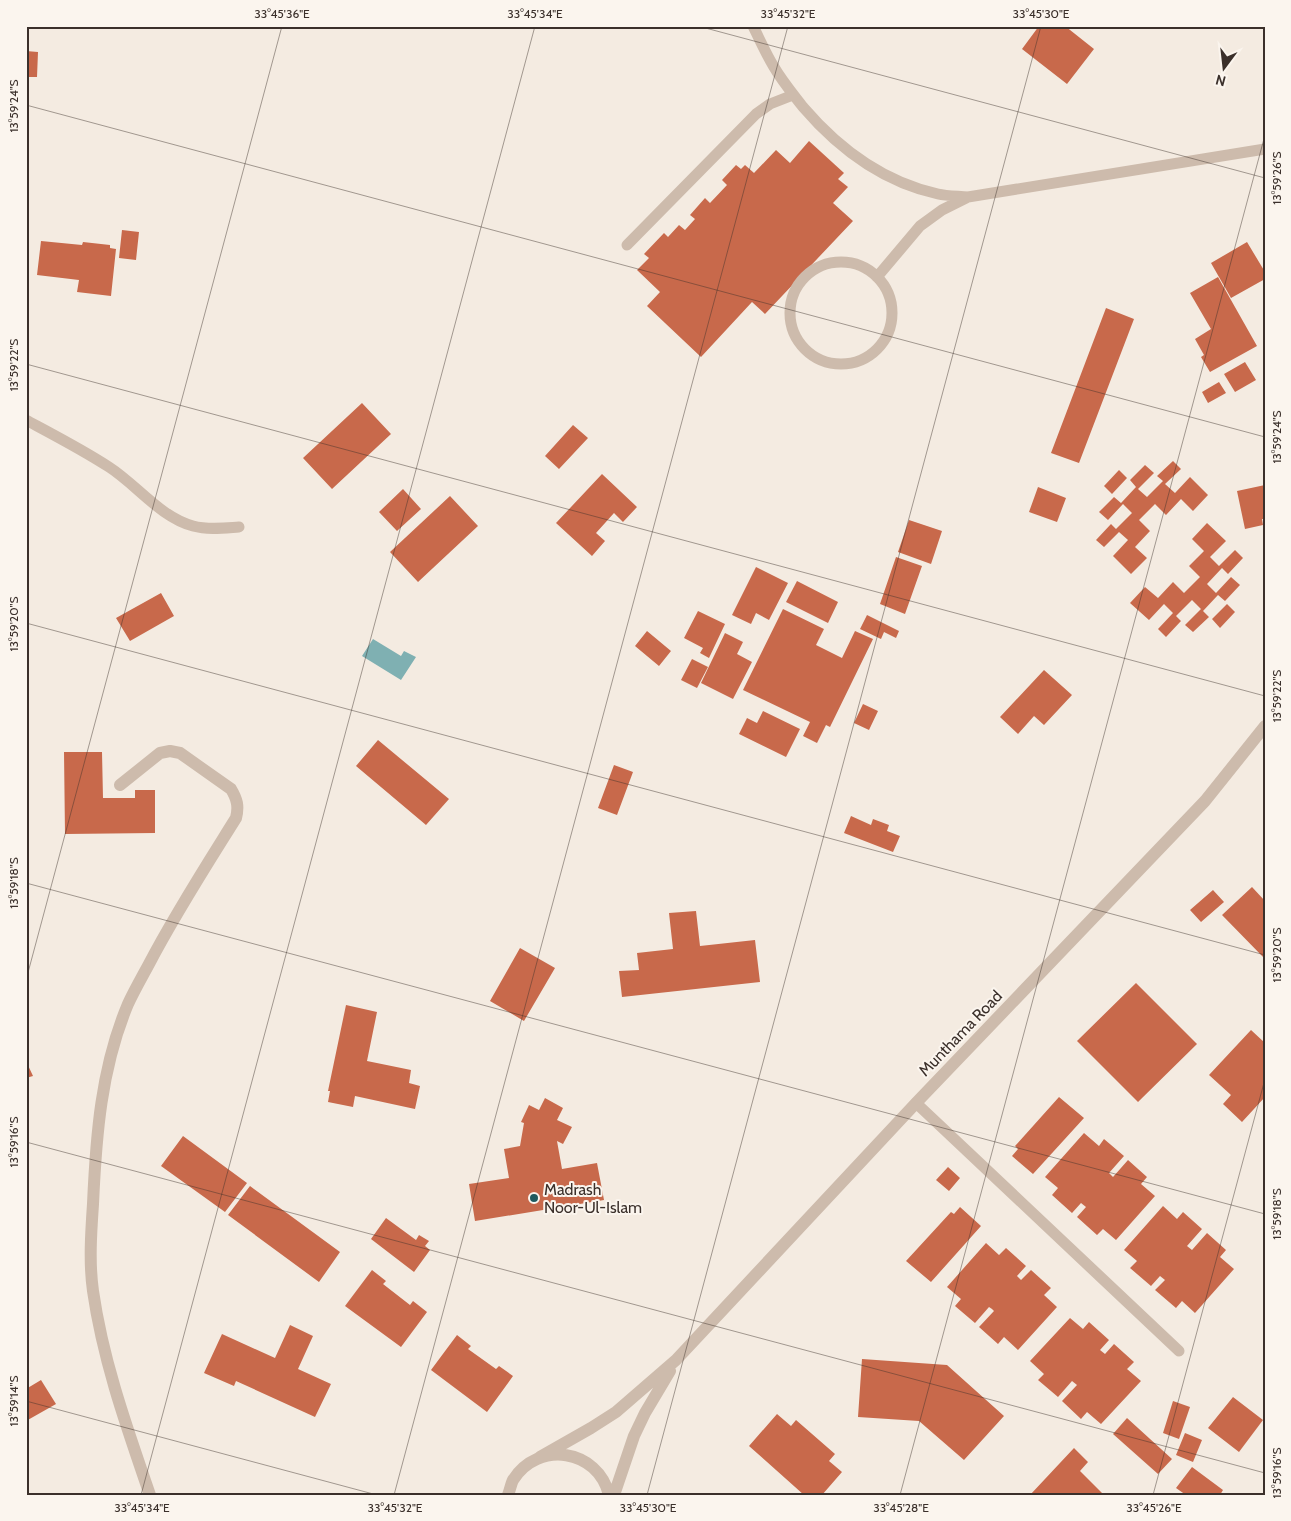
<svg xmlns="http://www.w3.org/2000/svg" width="1291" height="1521" font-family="Cabin,sans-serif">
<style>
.water{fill:#7fb0b2}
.building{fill:#c8694b}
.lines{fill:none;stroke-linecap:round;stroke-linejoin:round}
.service{stroke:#cdbbac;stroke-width:11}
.minor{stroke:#cdbbac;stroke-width:12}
.ticks{fill:none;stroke:#3b302b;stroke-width:1;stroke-opacity:0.45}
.poi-dot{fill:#1f5a5e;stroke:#fbf5ee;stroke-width:2}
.labels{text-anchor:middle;stroke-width:4;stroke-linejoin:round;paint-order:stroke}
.street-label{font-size:16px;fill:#3b302b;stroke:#fbf5ee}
.poi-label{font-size:16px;fill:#3b302b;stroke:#fbf5ee;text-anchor:start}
.neatline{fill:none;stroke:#3b302b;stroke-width:2}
.ticks-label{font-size:12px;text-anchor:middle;fill:#3b302b}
</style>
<rect width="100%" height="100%" fill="#f4ebe1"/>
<path class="water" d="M373 639 401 656 404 651 416 657 401 680 362 656Z"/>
<path class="building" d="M1039 26H1065L1094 49 1067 84 1022 49Z
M26 51 38 52 37 77H26Z
M809 141 844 173 838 179 848 187 833 203 853 221 765 314 752 302 701 357 647 306 660 292 637 270 649 258 644 254 664 233 668 237 679 225 685 230 695 219 690 215 705 198 710 203 727 185 722 180 736 165 741 169 745 165 754 173 776 150 790 163Z
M122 230 139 232 136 260 119 258Z
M41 241 82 245 83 242 110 245V248L116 249 111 296 77 292 79 280 37 275Z
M1247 242 1265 272V279L1231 298 1211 263Z
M1218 277 1257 346 1210 372 1201 357 1204 355 1195 339 1211 329 1190 293Z
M1106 308 1134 319 1079 463 1051 453Z
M1245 362 1256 380 1235 392 1224 374Z
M1219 382 1226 393 1208 403 1202 392Z
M362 403 391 434 332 489 303 458Z
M573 425 588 438 559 469 545 456Z
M1173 461 1181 469 1165 484 1175 493 1190 477 1208 495 1193 511 1181 499 1166 515 1155 504 1139 520 1150 531 1135 547 1147 558 1131 574 1113 556 1128 540 1119 532 1104 547 1096 540 1111 524 1116 529 1132 513 1123 504 1108 520 1099 512 1114 497 1121 503 1136 487 1130 480 1145 465 1154 473 1138 489 1147 497 1163 481 1157 476Z
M1119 470 1127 478 1112 494 1104 486Z
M602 474 637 507 623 522 614 513 596 533 605 541 592 556 556 523Z
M1265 485V519H1262L1263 525 1245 529 1237 491Z
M1038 487 1066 498 1057 522 1029 512Z
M403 489 421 509 397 531 379 512Z
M450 496 478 526 418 582 390 552Z
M909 520 942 531 931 564 898 552Z
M1207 523 1226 541 1210 557 1219 566 1235 550 1243 558 1228 574 1222 568 1207 584 1216 593 1231 577 1240 585 1225 601 1218 595 1203 611 1209 617 1193 632 1185 625 1201 609 1192 600 1176 616 1181 621 1166 637 1158 629 1173 613 1164 604 1149 620 1130 603 1145 587 1158 598 1173 582 1184 593 1200 577 1189 566 1204 551 1192 539Z
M896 557 922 566 905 614 880 604Z
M756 567 788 583 769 620 756 613 751 624 732 615Z
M797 581 838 602 828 623 786 602Z
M161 593 174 616 130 641 116 618Z
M1227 604 1235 612 1220 628 1212 619Z
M783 609 824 629 816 645 842 658 855 631 873 639 830 727 826 725 817 743 803 736 810 722 743 690Z
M698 611 725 624 709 658 700 653 703 648 684 638Z
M867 615 899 631 896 638 884 632 881 639 860 629Z
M647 631 671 651 659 666 635 646Z
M725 633 743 642 737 654 752 662 733 699 701 683Z
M692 659 708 667 697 688 681 680Z
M1044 670 1072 695 1044 725 1034 716 1018 734 1000 717Z
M863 704 878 711 869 730 854 723Z
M763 711 800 729 786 757 739 734 747 718 757 723Z
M378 740 449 799 426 825 356 766Z
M64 752H102L103 798H135V790H155V833L65 834Z
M614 765 633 772 617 815 598 808Z
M851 816 871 825 873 819 889 825 887 831 900 836 893 852 844 833Z
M1252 887 1265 901V959L1222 915Z
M1213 890 1224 902 1201 922 1190 910Z
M696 911 700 946 755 940 760 982 622 997 619 971 639 970 637 953 673 949 669 913Z
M520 948 555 968 524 1021 490 1001Z
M1136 983 1197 1044 1138 1102 1077 1041Z
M346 1005 377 1012 367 1061 411 1070 409 1083 420 1086 415 1109 355 1096 353 1107 328 1102 330 1091H328Z
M1251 1030 1265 1043V1097L1242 1122 1223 1104 1231 1095 1209 1075Z
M26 1061 33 1076 26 1078Z
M1059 1097 1084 1118 1033 1174 1012 1156 1018 1149 1015 1146Z
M545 1098 563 1108 557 1120 572 1127 563 1144 557 1141 562 1169 597 1163 604 1200 475 1221 469 1184 509 1178 504 1149 520 1146 524 1123 521 1122 529 1105 539 1110Z
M1084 1133 1099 1146 1104 1139 1124 1156 1109 1173 1113 1177 1128 1160 1147 1177 1141 1184 1155 1196 1116 1240 1103 1229 1097 1235 1077 1217 1086 1207 1081 1203 1072 1213 1052 1195 1058 1188 1045 1177Z
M183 1136 247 1183 225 1212 161 1166Z
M948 1167 960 1178 949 1191 936 1180Z
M250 1186 340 1252 319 1282 228 1215Z
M1163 1206 1177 1219 1183 1212 1202 1229 1187 1246 1192 1250 1207 1233 1226 1250 1220 1257 1234 1269 1195 1313 1182 1301 1176 1308 1155 1290 1165 1280 1160 1276 1151 1286 1130 1268 1137 1261 1124 1250Z
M960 1207 981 1226 931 1282 906 1261 951 1212 954 1214Z
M386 1218 416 1240 419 1235 429 1241 425 1246 430 1250 414 1272 371 1239Z
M986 1243 999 1255 1006 1248 1026 1266 1017 1276 1021 1280 1031 1270 1051 1288 1044 1295 1057 1307 1018 1350 1004 1337 998 1344 979 1327 994 1311 992 1309 989 1307 975 1323 955 1306 961 1299 947 1287Z
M372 1270 386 1281 383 1284 410 1305 413 1301 427 1312 401 1347 345 1306Z
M1070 1318 1083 1329 1089 1322 1109 1340 1100 1350 1105 1354 1114 1344 1134 1362 1127 1369 1141 1381 1101 1424 1087 1412 1081 1419 1062 1401 1077 1385 1072 1381 1058 1397 1038 1380 1044 1374 1030 1361Z
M290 1325 313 1336 298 1369 331 1384 315 1417 236 1381 234 1386 204 1373 222 1334 275 1358Z
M457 1335 471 1346 468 1349 496 1369 499 1366 513 1376 487 1412 431 1370Z
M862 1359 947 1365 1004 1416 964 1460 919 1421 858 1417Z
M41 1380 56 1404 26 1421V1389Z
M1233 1397 1263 1420 1239 1452 1208 1428Z
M1173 1401 1190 1407 1179 1439 1163 1433Z
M777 1414 791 1426 796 1420 835 1454 829 1461 842 1472 822 1495H804L749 1446Z
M1127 1418 1172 1459 1158 1474 1113 1434Z
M1185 1433 1202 1440 1193 1462 1176 1455Z
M1074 1448 1088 1462 1080 1471 1104 1495H1030Z
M1192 1467 1223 1490 1220 1495H1186L1176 1488Z"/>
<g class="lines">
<path class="service" d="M753 26C760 40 766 54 774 67 782 81 793 94 803 107 839 149 883 182 938 194 947 196 958 196 968 197L1265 149
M627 245 756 114 770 104 793 95
M790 313a51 51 0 1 1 102 0a51 51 0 1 1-102 0Z
M877 277 920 226 942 210 966 198
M26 420C54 435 83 450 109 467 137 485 160 517 193 526 208 530 224 528 239 527
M916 1103 1179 1351"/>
<path class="minor" d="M120 785 160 753 170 751 180 753 231 789C237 799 239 806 236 818 206 866 175 914 149 964 142 977 134 991 128 1004 101 1068 96 1136 93 1204 91 1233 89 1263 93 1291 103 1361 127 1428 150 1495
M540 1457 591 1428 616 1412 676 1360 916 1103 1205 801 1265 726
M508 1495C510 1490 511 1484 513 1480 538 1440 598 1449 609 1495
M614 1495 634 1436 645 1413 670 1371"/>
</g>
<path class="ticks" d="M698 26 1265 178M26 36 29 26M26 105 1265 437M26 364 1265 696M26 623 1265 955M26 883 1265 1214M26 980 282 26M26 1142 1265 1473M26 1401 377 1495M141 1495 535 26M394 1495 788 26M647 1495 1041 26M900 1495 1265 135M1153 1495 1265 1079"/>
<circle class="poi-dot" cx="534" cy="1198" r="5"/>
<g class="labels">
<g class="street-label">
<text transform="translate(960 1033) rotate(-46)" y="6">Munthama Road</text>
</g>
<g class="poi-label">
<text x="544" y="1195">Madrash<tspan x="544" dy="18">Noor-Ul-Islam</tspan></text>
</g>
</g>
<rect width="1291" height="1521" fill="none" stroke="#fbf5ee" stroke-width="55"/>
<g transform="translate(1224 68) rotate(195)" stroke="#fbf5ee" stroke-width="4" paint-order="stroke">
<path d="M0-4L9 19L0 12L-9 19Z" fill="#3b302b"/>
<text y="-8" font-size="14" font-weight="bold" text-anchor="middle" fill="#3b302b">N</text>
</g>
<rect x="28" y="28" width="1236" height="1466" class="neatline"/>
<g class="ticks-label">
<text x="282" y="18">33°45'36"E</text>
<text x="535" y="18">33°45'34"E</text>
<text x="788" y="18">33°45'32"E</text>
<text x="1041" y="18">33°45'30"E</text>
<text transform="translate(14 106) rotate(-90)" y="4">13°59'24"S</text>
<text transform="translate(1277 178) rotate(-90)" y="4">13°59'26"S</text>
<text transform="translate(14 365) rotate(-90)" y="4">13°59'22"S</text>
<text transform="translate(1277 437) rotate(-90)" y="4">13°59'24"S</text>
<text transform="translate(14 624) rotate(-90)" y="4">13°59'20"S</text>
<text transform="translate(1277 696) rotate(-90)" y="4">13°59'22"S</text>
<text transform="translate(14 883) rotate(-90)" y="4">13°59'18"S</text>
<text transform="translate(1277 955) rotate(-90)" y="4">13°59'20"S</text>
<text transform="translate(14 1142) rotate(-90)" y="4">13°59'16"S</text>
<text transform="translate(1277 1214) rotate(-90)" y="4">13°59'18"S</text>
<text transform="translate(14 1401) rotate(-90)" y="4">13°59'14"S</text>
<text transform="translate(1277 1473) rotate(-90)" y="4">13°59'16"S</text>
<text x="142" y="1512">33°45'34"E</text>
<text x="395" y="1512">33°45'32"E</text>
<text x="648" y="1512">33°45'30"E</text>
<text x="901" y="1512">33°45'28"E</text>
<text x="1154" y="1512">33°45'26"E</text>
</g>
</svg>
